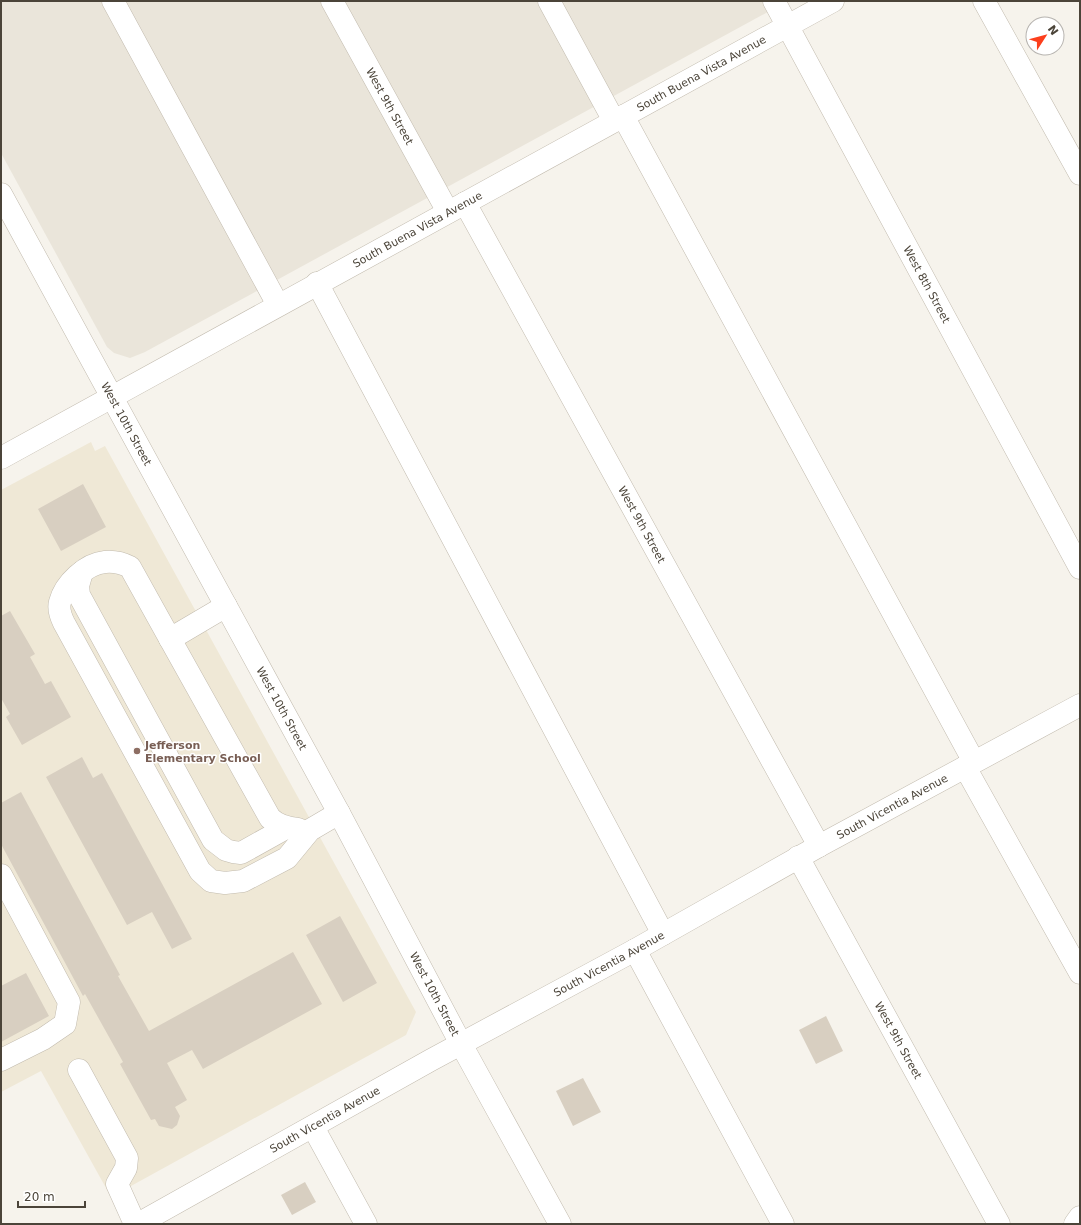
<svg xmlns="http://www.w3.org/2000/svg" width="1081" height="1225" font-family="'DejaVu Sans',sans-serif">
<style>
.residential{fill:#eae5da}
.education{fill:#efe8d6}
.building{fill:#d8cfc1}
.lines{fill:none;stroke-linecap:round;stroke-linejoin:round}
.minor-casing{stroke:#c2bbae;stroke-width:23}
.minor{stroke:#fff;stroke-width:22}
.education-dot{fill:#8d6e63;stroke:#fff;stroke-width:1.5}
.labels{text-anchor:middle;stroke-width:3;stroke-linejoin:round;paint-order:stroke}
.street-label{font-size:11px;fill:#4b4439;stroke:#fff}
.education-label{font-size:11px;font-weight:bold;fill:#785e54;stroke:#fff;text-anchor:start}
</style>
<rect width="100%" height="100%" fill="#f6f3ec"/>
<path class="residential" d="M1 1H788L145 352 130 358 114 353 107 347 1 153Z"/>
<path class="education" d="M91 442 95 451 105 446 416 1012 406 1035 111 1197 41 1071 1 1092V490Z"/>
<path class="building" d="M83 484 106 527 61 551 38 509Z
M10 611 35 654 30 657 45 684 51 681 71 717 22 745 6 717 10 714 1 698V616Z
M82 757 93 778 102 773 192 939 172 949 152 912 127 925 46 777Z
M21 792 120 975 118 976 149 1031 293 952 322 1004 203 1069 192 1050 167 1063 187 1100 175 1107 180 1116 177 1125 172 1129 159 1126 155 1119 151 1120 120 1064 123 1062 85 994 83 996 1 844V803Z
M340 916 377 983 343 1002 306 935Z
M26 973 49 1016 1 1042V986Z
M826 1016 843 1051 816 1064 799 1030Z
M583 1078 601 1112 573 1126 556 1091Z
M305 1182 316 1202 292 1215 281 1195Z"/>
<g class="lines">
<g class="minor-casing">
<g id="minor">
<path d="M113 1 278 305"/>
<path id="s1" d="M332 1 448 212"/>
<path d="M549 1 614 121"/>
<path id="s2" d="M774 1 1080 568"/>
<path d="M984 1 1080 174"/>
<path d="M623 116 974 762"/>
<path id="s3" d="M1 194 339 813 461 1044 560 1224"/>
<path id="s4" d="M465 203 819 846"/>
<path d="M317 283 663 934"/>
<path id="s5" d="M1 458 833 1"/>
<path d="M82 572 78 586 79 595 213 840 226 850 233 852 241 853 286 828"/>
<path d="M226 606 170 639 130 567C122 563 114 561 105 562 86 564 65 583 60 602 58 609 61 617 64 623L200 871 211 881 225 883 243 881 287 858 310 830 339 813"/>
<path d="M170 639 270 818C278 826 287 828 298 829"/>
<path d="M965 767 1080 973"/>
<path id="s6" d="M798 857 999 1224"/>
<path d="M1 875 69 1002 65 1024 43 1039 1 1060"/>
<path d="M635 950 783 1224"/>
<path d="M79 1070 127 1158 126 1168 117 1184 135 1224"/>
<path d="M313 1127 366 1224"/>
<path id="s7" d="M138 1224 431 1060 635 950 819 846 1080 705"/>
<path d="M1075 1224 1080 1217"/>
</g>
</g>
<use href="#minor" class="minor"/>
</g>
<circle class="education-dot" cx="137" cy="751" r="4"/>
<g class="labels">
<g class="street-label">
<text dy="4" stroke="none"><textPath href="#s5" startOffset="799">South Buena Vista Avenue</textPath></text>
<text dy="4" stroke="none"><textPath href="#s1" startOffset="120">West 9th Street</textPath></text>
<text dy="4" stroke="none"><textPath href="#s5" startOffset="475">South Buena Vista Avenue</textPath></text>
<text dy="4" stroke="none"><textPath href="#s2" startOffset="322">West 8th Street</textPath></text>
<text dy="4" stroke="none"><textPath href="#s3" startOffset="262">West 10th Street</textPath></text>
<text dy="4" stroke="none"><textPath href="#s4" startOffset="367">West 9th Street</textPath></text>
<text dy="4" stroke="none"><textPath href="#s3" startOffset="586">West 10th Street</textPath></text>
<text dy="4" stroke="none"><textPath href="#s7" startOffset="862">South Vicentia Avenue</textPath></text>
<text dy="4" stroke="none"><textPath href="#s7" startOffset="538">South Vicentia Avenue</textPath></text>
<text dy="4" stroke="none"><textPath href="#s3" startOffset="910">West 10th Street</textPath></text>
<text dy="4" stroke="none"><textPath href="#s6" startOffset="209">West 9th Street</textPath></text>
<text dy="4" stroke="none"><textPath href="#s7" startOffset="214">South Vicentia Avenue</textPath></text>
</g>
<g class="education-label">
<text x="145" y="749">Jefferson<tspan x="145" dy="13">Elementary School</tspan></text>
</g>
</g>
<rect width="1081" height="1225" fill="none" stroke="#4b4439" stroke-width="4"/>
<g transform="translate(1045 36) rotate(54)"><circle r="19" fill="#ffffff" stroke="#b7b4b0"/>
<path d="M0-3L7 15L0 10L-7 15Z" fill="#fc3f1d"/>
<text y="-6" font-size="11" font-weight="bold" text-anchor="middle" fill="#4b4439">N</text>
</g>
<path d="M18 1201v6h67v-6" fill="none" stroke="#4b4439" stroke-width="2"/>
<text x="24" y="1201" font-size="12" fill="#4b4439" stroke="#ffffff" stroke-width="3" paint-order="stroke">20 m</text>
</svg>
